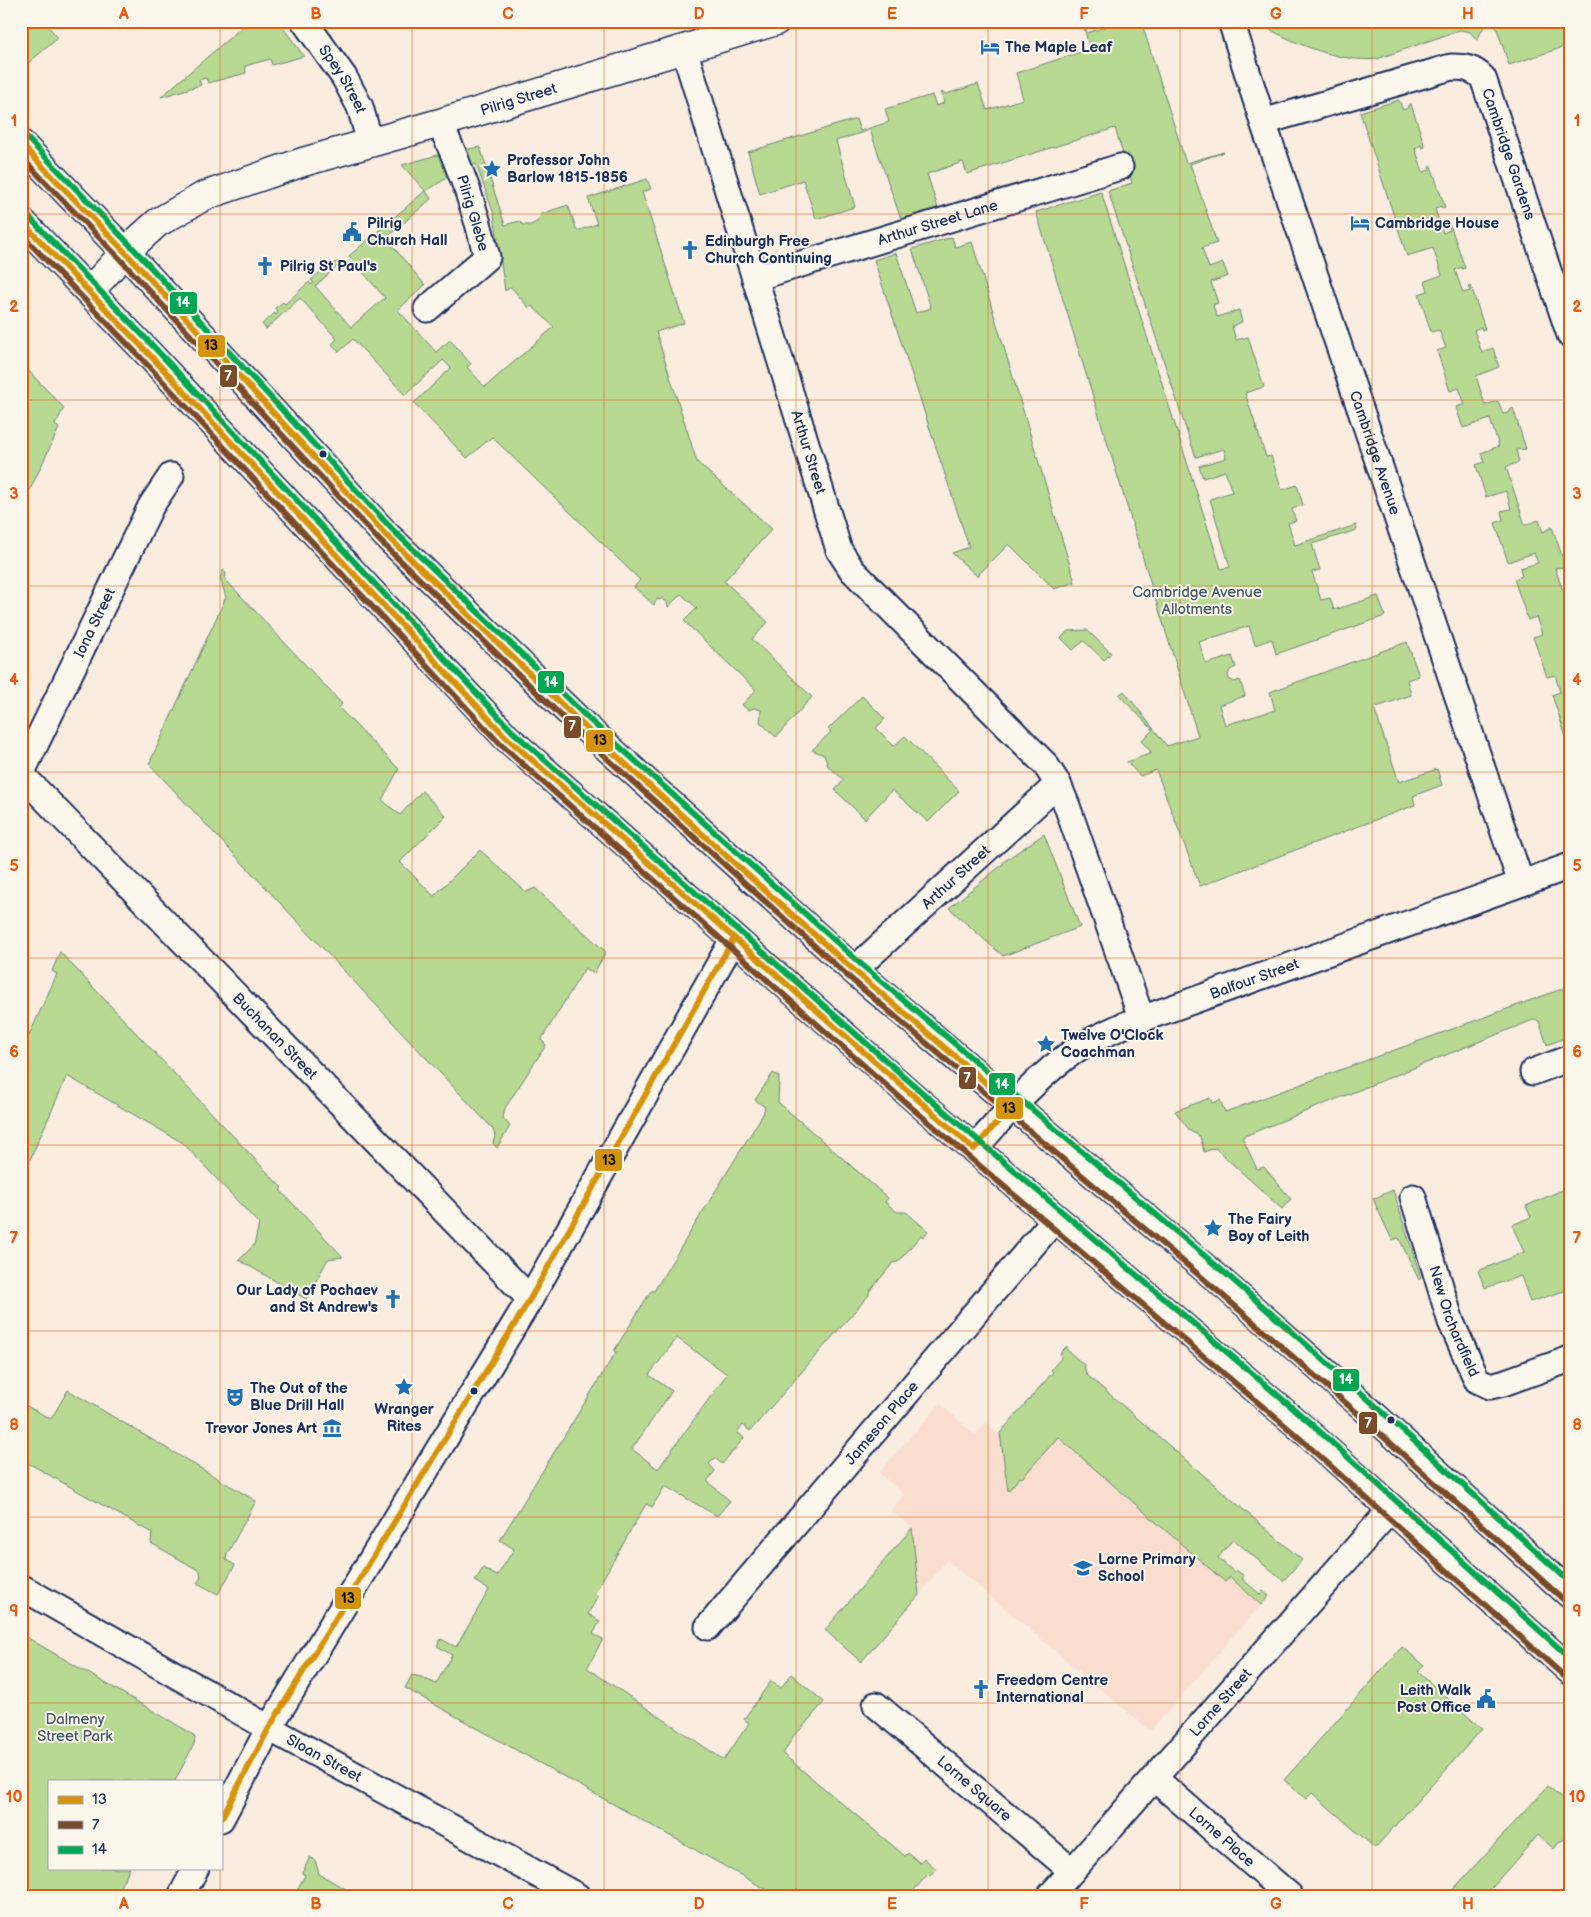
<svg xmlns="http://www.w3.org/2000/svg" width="1591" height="1917" font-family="'Balsamiq Sans',sans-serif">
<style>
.built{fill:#f9ded0}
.green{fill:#b8d992;stroke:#6a8478;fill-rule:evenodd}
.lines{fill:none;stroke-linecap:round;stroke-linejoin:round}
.minor-casing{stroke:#1b2f5e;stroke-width:29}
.tertiary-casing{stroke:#1b2f5e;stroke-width:31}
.primary-casing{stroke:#1b2f5e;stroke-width:31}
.minor{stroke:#fbf7ec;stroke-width:25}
.tertiary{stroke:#fbf7ec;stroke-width:28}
.primary{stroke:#fbf7ec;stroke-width:28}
.bus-1-casing{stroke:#fbf7ec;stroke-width:10}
.bus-2-casing{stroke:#fbf7ec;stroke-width:10}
.bus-3-casing{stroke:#fbf7ec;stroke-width:10}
.bus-1{stroke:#d6940e;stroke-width:6}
.bus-2{stroke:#7a4b2a;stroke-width:6}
.bus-3{stroke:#00a651;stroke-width:6}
.grid{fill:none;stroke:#e8590c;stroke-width:1;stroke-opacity:0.55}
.bus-dot{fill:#1b2f5e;stroke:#fbf7ec;stroke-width:2}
.labels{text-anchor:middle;stroke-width:4;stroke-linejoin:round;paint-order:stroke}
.poi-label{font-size:15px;font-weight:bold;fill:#1b2f5e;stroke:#fbf7ec;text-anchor:start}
.street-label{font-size:15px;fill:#1b2f5e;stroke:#fbf7ec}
.park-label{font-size:15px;fill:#425a6b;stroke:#fbf7ec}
.line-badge{stroke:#fbf7ec;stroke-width:2}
.badge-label{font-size:14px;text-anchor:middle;font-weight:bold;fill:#fff}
.pale-badge-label{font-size:14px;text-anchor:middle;font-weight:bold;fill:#111}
.neatline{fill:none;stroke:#e8590c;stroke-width:2}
.grid-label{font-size:16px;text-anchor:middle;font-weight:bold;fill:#e8590c}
</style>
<rect width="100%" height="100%" fill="#faecdf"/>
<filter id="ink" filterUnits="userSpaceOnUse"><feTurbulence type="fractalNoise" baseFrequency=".02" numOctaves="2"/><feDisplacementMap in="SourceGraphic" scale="10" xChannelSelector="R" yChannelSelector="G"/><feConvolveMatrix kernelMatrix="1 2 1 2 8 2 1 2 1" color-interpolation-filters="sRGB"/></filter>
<g filter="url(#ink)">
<path class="built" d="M940 1404 975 1435 986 1423 999 1434 1000 1433 1008 1490 1020 1476 1022 1478 1058 1437 1225 1582 1230 1577 1261 1605 1150 1731 947 1560 919 1595 912 1528 891 1510 904 1495 879 1473Z"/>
<path class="green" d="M31 21H44L58 38 21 69V30Z
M249 21H278L304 56 272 65 270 59 245 66 246 73 208 83 206 78 199 80 201 85 161 97Z
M1082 21H1084L1087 33 1123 21H1141L1186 163 1224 152 1190 164 1217 243 1202 248 1209 268 1223 263 1228 276 1211 282 1218 303 1213 305 1217 317 1239 310 1242 322 1232 326 1236 340 1248 337 1264 387 1245 393 1266 457 1271 456 1282 490 1297 485 1303 505 1292 509 1296 521 1288 523 1295 545 1356 525 1357 530 1312 544 1320 570 1312 572 1321 600 1330 598 1334 610 1378 596 1385 616 1276 654 1272 639 1255 645 1249 626 1199 642 1206 664 1232 656 1236 667 1230 670 1228 675 1229 679 1234 682 1240 680 1245 696 1219 705 1225 725 1275 710 1270 692 1407 642 1419 676 1407 680 1411 695 1374 708 1399 782 1437 769 1442 785 1413 796 1415 805 1200 886 1156 770 1140 776 1127 762 1152 753 1141 741 1153 730 1119 695 1124 691 1167 746 1198 736 1036 212 1101 192 1221 569 1230 567 1210 499 1232 492 1225 471 1203 478 1199 466 1226 458 1224 449 1196 457 1188 435 1108 191 1132 183 1115 128 967 174 963 162 927 174 939 211 902 222 870 130 836 141 855 207 816 219 803 180 760 194 748 152 856 119 860 131 889 122 885 109 932 95 936 106 944 103 941 92 946 94 978 84 987 110 1023 99 1016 73 1090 49Z
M1264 21H1319L1321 26 1337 21H1487L1477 40 1470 32 1460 30 1377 59C1343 63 1296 45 1266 27Z
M1501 21H1570V45L1509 65 1495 23Z
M1399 100 1403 110 1408 108V105L1411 104 1425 147 1422 148 1421 145 1415 148 1423 172 1430 170 1429 167 1431 166 1445 207 1442 208 1441 206 1435 209 1443 233 1450 230 1449 227H1451L1465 268 1462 269V267L1455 270 1463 293 1470 291 1469 287 1471 286 1485 329 1482 330 1481 327 1474 330 1482 353 1493 348 1499 367 1476 376 1485 405 1498 401 1503 414 1510 412V410L1513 408 1526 449 1516 450 1519 462 1506 467 1525 525 1539 520 1543 532 1552 527 1566 567 1555 568 1563 591 1570 590V749L1552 695 1560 692 1555 675 1547 677 1533 637 1542 634 1536 617 1528 620 1514 579 1522 576 1520 568 1538 563 1534 553 1508 562 1495 523 1503 520 1501 511 1511 509 1506 491 1486 497 1476 465 1484 462 1481 453 1499 446 1490 419 1463 428 1456 407 1465 404 1459 388 1450 391 1437 351 1446 348 1439 330 1431 332 1419 294 1428 291 1425 281 1442 275 1433 248 1407 256 1360 112Z
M480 147 505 225 519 221 523 225H531L538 221 541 214 568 205 577 231 597 224 588 198 647 179 651 189 642 192 684 323 656 332 697 462 772 529 724 581 768 622 752 639 812 697 776 737 760 722 761 710 755 708 748 710 742 705 756 690 684 621 697 608 681 594 668 607 667 602 662 599 656 600 654 605 634 587 640 580 492 437 467 458 414 403 451 368 443 360 405 395 353 339 339 352 332 344 337 339 300 298 266 329 262 324 275 313 276 315 278 313 275 308 283 302 285 304 309 282 311 285 314 283 311 280 332 262 334 264 336 262 339 265 315 286 351 327 385 298 349 256 425 191 402 165 441 154 447 178 426 191 431 199 386 238 425 285 398 310 436 352 450 340 471 364 467 367 485 387 554 327 532 306 529 308 511 287 505 291 494 214 476 164 469 165 464 154 469 149Z
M952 237 955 247 972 242 1075 582 1054 589 1009 544 977 576 952 553 969 547 874 260 896 253 916 313 931 308 912 249Z
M21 363 64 408 55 425 59 428 21 509Z
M223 570 226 573 225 579 342 704 339 708 399 769 382 800 400 815 422 791 446 816 400 862 434 896 480 850 526 892 535 888 606 952 594 973 585 968 541 1040 546 1045 505 1108 503 1118 510 1126 497 1148 493 1143 495 1136 493 1129 149 764 226 597 220 578Z
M1087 630 1111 653 1104 660 1084 641 1073 650 1061 638 1068 631Z
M862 696 885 719 876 728 894 746 905 736 959 791 928 822 892 790 865 819 835 790 844 780 828 766 824 755 812 750 831 732 828 729Z
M1044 834 1080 927 1003 956 949 908 1003 864V862Z
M60 952 282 1188 280 1190 343 1257 328 1259 306 1299 239 1260 254 1245 259 1224 183 1143 67 1076 21 1180V1053L57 974 52 971Z
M1570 986V1036L1547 1045 1539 1021 1533 1020 1242 1137 1257 1169 1264 1167 1291 1199 1282 1209 1215 1148 1204 1152 1200 1136 1190 1131 1175 1111 1210 1098 1212 1103 1220 1100 1225 1112Z
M773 1073 779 1077 778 1102 888 1198 885 1202 897 1212H906L928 1231 923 1237 921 1235 898 1262 893 1263 869 1292V1295L750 1431 743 1425 737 1432 744 1438 722 1464 715 1458 709 1464 715 1471 707 1481 730 1501 717 1516 665 1486 652 1507 646 1504 594 1594 598 1596 588 1614 600 1621 593 1634 603 1639 587 1668 724 1760 749 1723 744 1719 771 1681 781 1688 791 1674 824 1702 801 1729 794 1735 783 1754 905 1856 908 1853 920 1863 924 1858 936 1869 930 1876 928 1874 909 1896H778L405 1688 412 1675 421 1677 436 1684 452 1655 437 1646 441 1639 456 1647 489 1590 475 1581 483 1568 497 1576 514 1549 500 1540 616 1352 614 1351 651 1291H654L763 1114 765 1107 755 1100ZM677 1338 727 1374 658 1469 632 1449 672 1391 649 1375Z
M1570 1176V1289L1530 1302 1521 1276 1485 1288 1478 1271 1524 1252 1512 1225 1531 1217 1526 1206 1567 1188 1564 1179Z
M1393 1190 1421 1278 1419 1280 1399 1238 1392 1240 1373 1199Z
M1067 1346V1350L1084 1365 1086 1374 1302 1560 1283 1581 1233 1539 1218 1558 1234 1572 1236 1570 1244 1576 1242 1579 1260 1594 1263 1591 1269 1596 1261 1605 1230 1577 1225 1582 1058 1437 1022 1478 1020 1477 1008 1491 1000 1433 1053 1372 1051 1370 1061 1358 1060 1353Z
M68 1390 256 1501 227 1554 226 1560 235 1565 218 1594 197 1583 201 1577 200 1571 151 1543 152 1533 21 1459V1403L51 1419Z
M912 1528 919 1595 861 1662 825 1630Z
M21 1634 191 1733 195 1738 194 1744 175 1781H49V1868H130L115 1896H21Z
M1402 1647 1424 1665 1418 1672 1482 1729 1375 1848 1312 1793 1306 1799 1284 1780Z
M1548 1786 1570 1805V1841L1567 1839 1560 1841 1554 1849 1538 1835 1484 1896H1447Z
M310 1857 315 1860 319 1874 358 1896H294L305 1875 302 1873Z"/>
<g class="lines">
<g class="minor-casing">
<g id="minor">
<path id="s1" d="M304 21 344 77 360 107 370 142"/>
<path id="s2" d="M1231 21 1263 122 1521 883"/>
<path id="s3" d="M684 49 839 550 852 570 1045 764 1058 784 1067 806 1142 1020"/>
<path id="s4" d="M1263 122 1451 67C1465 67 1473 68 1483 78L1570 335"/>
<path id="s5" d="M755 278 1120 167"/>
<path d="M427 309 487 257C476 211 460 166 440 123"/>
<path id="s6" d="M21 774 530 1299"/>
<path id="s7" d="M21 774 151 506 171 476"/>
<path id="s8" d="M856 972 866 959 1058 784"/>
<path d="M1533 1072 1570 1058"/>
<path id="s9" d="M974 1149C1006 1113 1037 1076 1077 1049 1091 1040 1107 1033 1122 1026L1570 866"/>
<path id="s10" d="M1413 1197 1451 1322 1477 1380 1490 1386 1503 1383 1570 1359"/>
<path id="s11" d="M21 1587 269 1728 577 1896"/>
<path id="s12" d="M708 1627 1055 1219"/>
<path id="s13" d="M876 1705 1072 1871"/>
<path id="s14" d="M1154 1778 1290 1896"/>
<path d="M221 1819 269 1728 530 1299 734 938"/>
<path d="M181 1896 196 1868"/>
<path id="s15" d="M1050 1896 1391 1509"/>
</g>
</g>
<g class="tertiary-casing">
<g id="tertiary">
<path id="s16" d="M90 291 125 252 157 223 204 196 303 162 440 123 776 21"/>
</g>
</g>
<g class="primary-casing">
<path id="primary" d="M21 144 125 252 386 535 585 727 856 972 1226 1286 1362 1405 1570 1594
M21 221 147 352 506 737 919 1102 1302 1428 1570 1670"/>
</g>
<use href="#minor" class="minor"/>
<use href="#tertiary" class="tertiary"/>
<use href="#primary" class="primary"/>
<g class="bus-1-casing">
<path id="bus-1" d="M21 144 125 252 386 535 585 727 721 851 856 972 1012 1105 974 1149 506 737 147 352 21 221
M221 1819 269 1728 530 1299 734 938"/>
</g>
<g class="bus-2-casing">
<path id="bus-2" d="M21 157 119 258 380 541 579 733 850 978 1220 1293 1356 1412 1564 1600
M21 234 141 358 500 744 913 1109 1296 1435 1564 1676"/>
</g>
<g class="bus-3-casing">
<path id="bus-3" d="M27 138 131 246 392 529 591 721 862 965 1232 1279 1368 1399 1570 1582
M27 215 153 346 512 731 925 1095 1308 1421 1570 1658"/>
</g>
<use href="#bus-1" class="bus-1"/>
<use href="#bus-2" class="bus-2"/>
<use href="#bus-3" class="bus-3"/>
</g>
</g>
<path class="grid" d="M220 21V1781M412 21V1896M604 21V1896M796 21V1896M988 21V1896M1180 21V1896M1372 21V1896M21 214H1570M21 400H1570M21 586H1570M21 772H1570M21 958H1570M21 1145H1570M21 1331H1570M21 1517H1570M21 1703H1570M220 1868V1896"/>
<defs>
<g id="hotel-bare" transform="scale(1.5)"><path d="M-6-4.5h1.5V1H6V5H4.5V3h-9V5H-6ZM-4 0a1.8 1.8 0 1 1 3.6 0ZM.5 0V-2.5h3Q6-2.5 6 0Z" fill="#1f6fb2" stroke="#fbf7ec" stroke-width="2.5" paint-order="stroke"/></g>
<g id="sight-bare" transform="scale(1.5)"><path d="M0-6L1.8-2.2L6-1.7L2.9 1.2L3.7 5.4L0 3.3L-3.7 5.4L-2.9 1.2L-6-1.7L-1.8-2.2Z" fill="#1f6fb2" stroke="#fbf7ec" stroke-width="2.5" paint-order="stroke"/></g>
<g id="civic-bare" transform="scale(1.5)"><path d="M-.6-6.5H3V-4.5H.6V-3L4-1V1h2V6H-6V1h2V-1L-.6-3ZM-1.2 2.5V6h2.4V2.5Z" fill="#1f6fb2" stroke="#fbf7ec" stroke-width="2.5" paint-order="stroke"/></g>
<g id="church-bare" transform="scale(1.5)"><path d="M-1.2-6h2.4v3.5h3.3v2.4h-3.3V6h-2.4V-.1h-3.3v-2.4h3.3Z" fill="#1f6fb2" stroke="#fbf7ec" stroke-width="2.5" paint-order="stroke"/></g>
<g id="theatre-bare" transform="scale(1.5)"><path d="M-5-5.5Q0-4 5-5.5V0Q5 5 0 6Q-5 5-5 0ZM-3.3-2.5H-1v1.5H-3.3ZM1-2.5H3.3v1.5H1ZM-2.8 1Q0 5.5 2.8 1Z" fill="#1f6fb2" stroke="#fbf7ec" stroke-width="2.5" paint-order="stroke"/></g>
<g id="museum-bare" transform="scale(1.5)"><path d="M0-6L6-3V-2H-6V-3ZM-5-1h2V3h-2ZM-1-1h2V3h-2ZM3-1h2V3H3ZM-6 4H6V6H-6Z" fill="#1f6fb2" stroke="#fbf7ec" stroke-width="2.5" paint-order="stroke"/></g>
<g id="school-bare" transform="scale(1.5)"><path d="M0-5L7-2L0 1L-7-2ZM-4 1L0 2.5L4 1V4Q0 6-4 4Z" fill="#1f6fb2" stroke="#fbf7ec" stroke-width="2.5" paint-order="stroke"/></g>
</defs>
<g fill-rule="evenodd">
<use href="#hotel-bare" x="990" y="47"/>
<use href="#sight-bare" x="492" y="169"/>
<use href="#hotel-bare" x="1360" y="223"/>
<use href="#civic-bare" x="352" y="232"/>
<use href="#church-bare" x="690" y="250"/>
<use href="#church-bare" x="265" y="266"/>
<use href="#sight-bare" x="1046" y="1044"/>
<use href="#sight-bare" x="1213" y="1228"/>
<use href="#church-bare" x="393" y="1299"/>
<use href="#sight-bare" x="404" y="1387"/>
<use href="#theatre-bare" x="235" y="1397"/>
<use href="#museum-bare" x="332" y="1428"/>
<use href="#school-bare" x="1083" y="1568"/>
<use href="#church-bare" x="981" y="1689"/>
<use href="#civic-bare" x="1486" y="1699"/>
</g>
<g class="bus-dot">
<circle cx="323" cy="454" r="4.5"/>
<circle cx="474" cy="1391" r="4.5"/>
<circle cx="1391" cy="1420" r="4.5"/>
</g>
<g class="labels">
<g class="poi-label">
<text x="1005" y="52">The Maple Leaf</text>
<text x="507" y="165">Professor John<tspan x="507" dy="17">Barlow 1815-1856</tspan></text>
<text x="367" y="228">Pilrig<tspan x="367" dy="17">Church Hall</tspan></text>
<text x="1375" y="228">Cambridge House</text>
<text x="705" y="246">Edinburgh Free<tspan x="705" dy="17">Church Continuing</tspan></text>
<text x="280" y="271">Pilrig St Paul's</text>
<text x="1061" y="1040">Twelve O'Clock<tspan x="1061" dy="17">Coachman</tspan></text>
<text x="1228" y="1224">The Fairy<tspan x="1228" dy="17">Boy of Leith</tspan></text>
<text x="378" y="1295" text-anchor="end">Our Lady of Pochaev<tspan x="378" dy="17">and St Andrew's</tspan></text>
<text x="250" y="1393">The Out of the<tspan x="250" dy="17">Blue Drill Hall</tspan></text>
<text x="404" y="1414" text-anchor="middle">Wranger<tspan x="404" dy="17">Rites</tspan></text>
<text x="317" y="1433" text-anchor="end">Trevor Jones Art</text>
<text x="1098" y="1564">Lorne Primary<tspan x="1098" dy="17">School</tspan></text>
<text x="996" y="1685">Freedom Centre<tspan x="996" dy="17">International</tspan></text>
<text x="1471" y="1695" text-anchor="end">Leith Walk<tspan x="1471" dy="17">Post Office</tspan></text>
</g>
<g class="street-label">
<text dy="5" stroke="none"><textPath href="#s1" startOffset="70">Spey Street</textPath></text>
<text dy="5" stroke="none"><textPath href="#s16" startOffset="479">Pilrig Street</textPath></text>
<text dy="5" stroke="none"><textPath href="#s4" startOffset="311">Cambridge Gardens</textPath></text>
<text transform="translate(473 213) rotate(73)" y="5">Pilrig Glebe</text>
<text dy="5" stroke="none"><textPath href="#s5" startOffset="191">Arthur Street Lane</textPath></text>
<text dy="5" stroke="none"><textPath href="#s3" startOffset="422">Arthur Street</textPath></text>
<text dy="5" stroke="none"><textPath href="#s2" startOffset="455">Cambridge Avenue</textPath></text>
<text dy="5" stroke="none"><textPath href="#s7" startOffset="168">Iona Street</textPath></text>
<text dy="5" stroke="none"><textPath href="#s8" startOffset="138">Arthur Street</textPath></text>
<text dy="5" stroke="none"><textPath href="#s9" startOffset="335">Balfour Street</textPath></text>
<text dy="5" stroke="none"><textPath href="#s6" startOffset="365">Buchanan Street</textPath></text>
<text dy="5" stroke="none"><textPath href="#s10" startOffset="131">New Orchardfield</textPath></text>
<text dy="5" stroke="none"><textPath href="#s12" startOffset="268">Jameson Place</textPath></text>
<text dy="5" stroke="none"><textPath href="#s15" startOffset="258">Lorne Street</textPath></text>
<text dy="5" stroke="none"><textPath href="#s11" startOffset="348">Sloan Street</textPath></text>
<text dy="5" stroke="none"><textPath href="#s13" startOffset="129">Lorne Square</textPath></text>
<text dy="5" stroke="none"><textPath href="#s14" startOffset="90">Lorne Place</textPath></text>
</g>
<g class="park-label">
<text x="1197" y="597">Cambridge Avenue<tspan x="1197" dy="17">Allotments</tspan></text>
<text x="75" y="1724">Dalmeny<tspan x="75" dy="17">Street Park</tspan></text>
</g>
</g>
<g class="line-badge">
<rect x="169" y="291" width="29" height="24" rx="5" fill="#00a651"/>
<rect x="197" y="334" width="29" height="24" rx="5" fill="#d6940e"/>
<rect x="219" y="364" width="19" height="24" rx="5" fill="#7a4b2a"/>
<rect x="537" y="670" width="28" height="24" rx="5" fill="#00a651"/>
<rect x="563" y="715" width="19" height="24" rx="5" fill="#7a4b2a"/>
<rect x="585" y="729" width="29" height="24" rx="5" fill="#d6940e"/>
<rect x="958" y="1066" width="19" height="24" rx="5" fill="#7a4b2a"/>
<rect x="988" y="1072" width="28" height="24" rx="5" fill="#00a651"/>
<rect x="995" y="1096" width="29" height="24" rx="5" fill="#d6940e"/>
<rect x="594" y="1148" width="29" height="24" rx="5" fill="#d6940e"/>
<rect x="1332" y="1368" width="28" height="24" rx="5" fill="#00a651"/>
<rect x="1358" y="1411" width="20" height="24" rx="5" fill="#7a4b2a"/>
<rect x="334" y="1586" width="28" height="24" rx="5" fill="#d6940e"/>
</g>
<g class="badge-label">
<text x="183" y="307">14</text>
<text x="228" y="381">7</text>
<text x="551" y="687">14</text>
<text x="572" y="731">7</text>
<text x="967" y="1083">7</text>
<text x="1002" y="1089">14</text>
<text x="1346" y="1384">14</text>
<text x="1368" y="1428">7</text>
</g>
<g class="pale-badge-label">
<text x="211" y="350">13</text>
<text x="600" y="745">13</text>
<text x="1009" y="1113">13</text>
<text x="609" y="1165">13</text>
<text x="348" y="1603">13</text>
</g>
<rect width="1591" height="1917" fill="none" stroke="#fbf7ec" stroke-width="55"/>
<rect x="48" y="1780" width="175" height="90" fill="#fbf7ec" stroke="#a1a7b3"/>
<rect x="58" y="1796" width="25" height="8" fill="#d6940e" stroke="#a1a7b3"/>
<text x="92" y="1804" font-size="15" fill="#1b2f5e">13</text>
<rect x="58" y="1821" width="25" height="8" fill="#7a4b2a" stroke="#a1a7b3"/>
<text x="92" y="1830" font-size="15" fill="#1b2f5e">7</text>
<rect x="58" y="1846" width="25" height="8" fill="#00a651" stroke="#a1a7b3"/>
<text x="92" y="1854" font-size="15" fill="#1b2f5e">14</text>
<rect x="28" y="28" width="1536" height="1862" class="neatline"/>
<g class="grid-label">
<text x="124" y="19">A</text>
<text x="316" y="19">B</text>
<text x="508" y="19">C</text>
<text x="699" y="19">D</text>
<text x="892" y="19">E</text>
<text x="1084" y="19">F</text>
<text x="1276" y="19">G</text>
<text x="1468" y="19">H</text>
<text x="14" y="126">1</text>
<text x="1577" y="126">1</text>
<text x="14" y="312">2</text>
<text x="1577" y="312">2</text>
<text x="14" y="499">3</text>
<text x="1577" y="499">3</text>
<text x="14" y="685">4</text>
<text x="1577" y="685">4</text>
<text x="14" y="871">5</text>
<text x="1577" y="871">5</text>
<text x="14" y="1057">6</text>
<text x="1577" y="1057">6</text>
<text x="14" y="1243">7</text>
<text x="1577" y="1243">7</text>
<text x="14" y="1430">8</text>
<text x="1577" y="1430">8</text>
<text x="14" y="1616">9</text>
<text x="1577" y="1616">9</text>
<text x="14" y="1802">10</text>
<text x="1577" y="1802">10</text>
<text x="124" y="1909">A</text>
<text x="316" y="1909">B</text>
<text x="508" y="1909">C</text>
<text x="699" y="1909">D</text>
<text x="892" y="1909">E</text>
<text x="1084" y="1909">F</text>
<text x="1276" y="1909">G</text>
<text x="1468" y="1909">H</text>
</g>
</svg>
